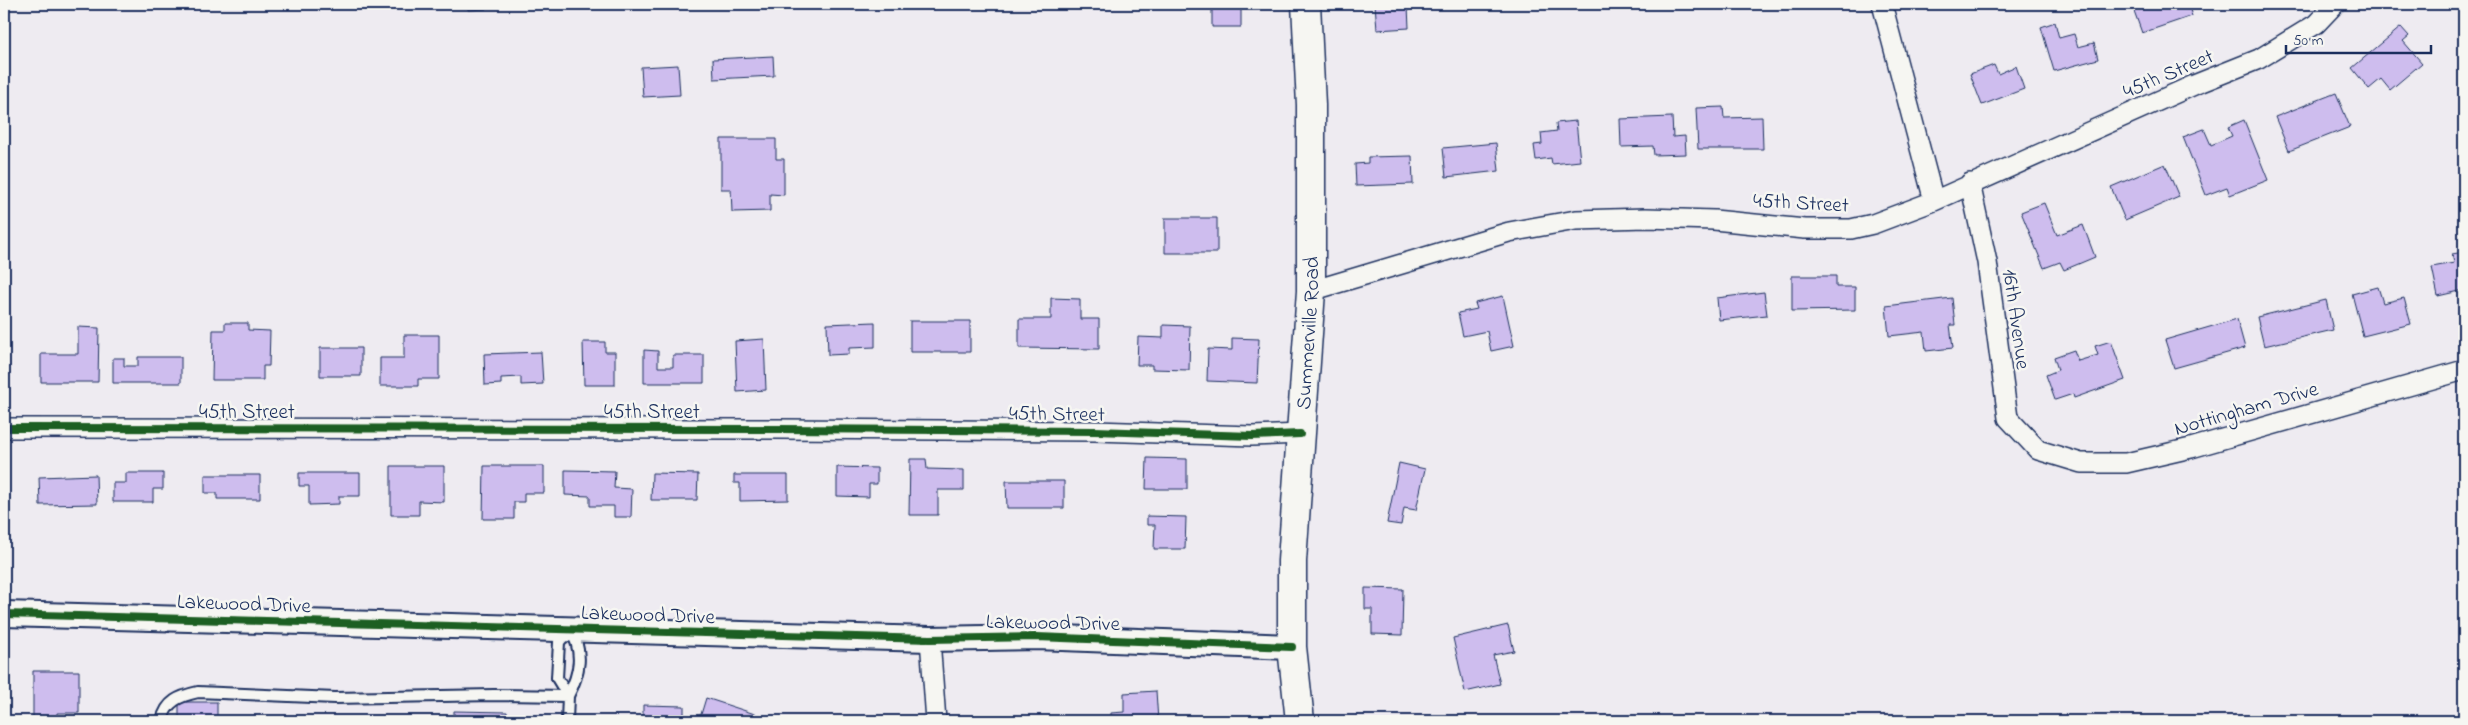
<svg xmlns="http://www.w3.org/2000/svg" width="2468" height="725" font-family="'Indie Flower',sans-serif">
<style>
.building{fill:#cebdee;stroke:#1b2f5e}
.lines{fill:none;stroke-linecap:round;stroke-linejoin:round}
.service-casing{stroke:#1b2f5e;stroke-width:14}
.minor-casing{stroke:#1b2f5e;stroke-width:22}
.tertiary-casing{stroke:#1b2f5e;stroke-width:28}
.secondary-casing{stroke:#1b2f5e;stroke-width:31}
.service{stroke:#f6f6f2;stroke-width:10}
.minor{stroke:#f6f6f2;stroke-width:19}
.tertiary{stroke:#f6f6f2;stroke-width:24}
.secondary{stroke:#f6f6f2;stroke-width:28}
.cycleway-casing{stroke:#f6f6f2;stroke-width:11}
.cycleway{stroke:#1b5e20;stroke-width:8}
.labels{text-anchor:middle;stroke-width:5;stroke-linejoin:round;paint-order:stroke}
.street-label{font-size:21px;fill:#1b2f5e;stroke:#f6f6f2}
</style>
<rect width="100%" height="100%" fill="#eeebf1"/>
<filter id="ink" filterUnits="userSpaceOnUse"><feTurbulence type="fractalNoise" baseFrequency=".02" numOctaves="2"/><feDisplacementMap in="SourceGraphic" scale="10" xChannelSelector="R" yChannelSelector="G"/><feConvolveMatrix kernelMatrix="1 2 1 2 8 2 1 2 1" color-interpolation-filters="sRGB"/></filter>
<g filter="url(#ink)">
<path class="building" d="M468 4H486V9L468 10Z
M1201 4H1241V27H1212V4Z
M1375 4H1417V6H1408L1409 28 1377 30Z
M2145 4H2188L2192 16 2142 33 2133 8Z
M2055 22 2059 38 2074 34 2078 47 2094 43 2098 59 2054 71 2041 27Z
M2401 27 2409 36 2403 41 2422 63 2390 90 2381 79 2369 89 2352 68Z
M773 56 774 76 714 79 713 59Z
M678 65 680 95 643 97 641 67Z
M1994 65 1998 74 2016 66 2024 89 1982 105 1970 74Z
M2336 93 2350 127 2289 151 2275 117Z
M1723 107 1724 118 1762 117 1763 149H1698L1696 108Z
M1672 117 1673 137 1685 136 1686 154 1654 155 1653 146 1621 147 1620 119Z
M2244 120 2268 180 2230 195 2227 187 2206 195 2183 137 2204 129 2211 145 2232 136 2228 127Z
M1576 121 1580 161 1552 164 1551 158 1536 160 1534 145 1542 144 1541 133 1557 131 1556 123Z
M721 139H776V159H784V195L770 194V211L732 212 731 189H721Z
M1496 143 1499 171 1446 177 1443 148Z
M1412 156 1413 184 1356 186 1355 164 1368 163V157Z
M2165 164 2179 197 2125 220 2111 187Z
M2044 203 2057 235 2083 225 2095 257 2064 270 2060 262 2044 268 2021 212Z
M1165 218H1217V253H1165Z
M2464 252V290L2438 296 2432 267 2454 263 2452 254Z
M1792 276H1836V287H1855V310L1792 311Z
M2378 287 2383 303 2404 298 2411 324 2363 336 2352 294Z
M1764 292 1767 315 1719 320 1717 298Z
M1503 296 1514 346 1491 351 1487 331 1463 336 1458 313 1477 309 1475 303Z
M1051 298 1080 299V319H1099V349L1019 348V319H1051Z
M1952 298 1955 325H1950L1953 348 1926 351 1924 332 1889 336 1886 306Z
M2326 300 2333 330 2264 346 2257 317Z
M2237 319 2245 348 2174 368 2165 340Z
M910 321H970V352H910Z
M875 322V347L849 348V354L828 355 827 324Z
M225 323H248V330L270 331 269 366H263V380H212L213 330H225Z
M1163 325 1190 326 1189 370 1152 369V365H1137L1138 337 1163 338Z
M78 327 99 328 98 382H41V354H78Z
M404 335H439V379H418V386H380V358H404Z
M1232 338 1259 339 1257 383 1207 381 1208 349 1232 350Z
M764 339 766 390 737 392 735 341Z
M2111 341 2125 380 2074 398 2073 394 2055 400 2046 375 2058 370 2054 357 2074 350 2078 361 2098 355 2095 346Z
M583 342H605V352H615V385H584Z
M320 348H361V376H320Z
M644 350 658 351V367H673V355H704V383H644Z
M541 352 543 384 521 385V377L501 378V384L485 385 484 354Z
M138 357H181V383H113V358H124V366H138Z
M1147 458 1187 459V489H1146Z
M910 459H926L927 469 964 470V490H938V515H909Z
M1399 463 1425 469 1416 510 1404 508 1401 525 1387 523Z
M391 466H444V502L419 501V515H391Z
M484 466H544V493H524V502H514V519H483Z
M837 467 877 468V484H869V497L837 496Z
M565 470 615 471 614 488 632 489 631 517H614V506H590V496L565 495Z
M126 473H163V489H153V502H113V483H126Z
M299 473H360V496H339V504L309 505V486H299Z
M652 473 698 474 697 500H651Z
M96 475 97 504 40 505 39 477Z
M205 475H260V499H217V493H205Z
M734 475H788V500L740 501V483H734Z
M1006 481H1064V508H1007Z
M1147 516 1186 517 1185 549H1154L1155 525H1147Z
M1365 588 1403 589 1402 635 1372 634V609H1365Z
M1508 625 1514 651 1493 655 1500 684 1465 692 1453 638Z
M33 671H79V713H57V721H33Z
M1156 691 1158 721H1111V713L1124 712V693Z
M706 698 764 717 763 721H699Z
M179 702H217V721H179Z
M643 705 684 706V721H643Z
M454 711 507 712V721H454Z"/>
<g class="lines">
<g class="service-casing">
<path id="service" d="M162 721C166 701 180 696 198 692L335 698 494 695 568 696C580 673 584 652 570 629L559 642 557 678 568 696 567 721"/>
</g>
<g class="minor-casing">
<path id="minor" d="M1882 4 1934 201
M1970 183 1987 262 2008 418 2038 450 2081 463H2126L2191 448 2464 370
M1311 291 1509 232 1576 220 1646 218 1714 220 1805 229H1851L1873 224 1934 201 2194 85 2259 59 2316 24 2335 4
M4 428 777 429 1095 431 1252 436 1300 434
M930 639 936 721"/>
</g>
<g class="tertiary-casing">
<path id="tertiary" d="M4 614 930 639 1037 637 1292 647"/>
</g>
<g class="secondary-casing">
<g id="secondary">
<path id="s1" d="M1300 721 1292 647V561L1311 291V105L1306 4"/>
</g>
</g>
<use href="#service" class="service"/>
<use href="#minor" class="minor"/>
<use href="#tertiary" class="tertiary"/>
<use href="#secondary" class="secondary"/>
<g class="cycleway-casing">
<path id="cycleway" d="M4 428 777 429 1095 431 1252 436 1300 434
M4 614 930 639 1037 637 1292 647"/>
</g>
<use href="#cycleway" class="cycleway"/>
</g>
</g>
<g class="labels">
<g class="street-label">
<text transform="translate(2168 73) rotate(-23)" y="7">45th Street</text>
<text transform="translate(1801 202) rotate(3)" y="7">45th Street</text>
<text transform="translate(2017 319) rotate(82)" y="7">16th Avenue</text>
<text dy="7" stroke="none"><textPath href="#s1" startOffset="389">Summerville Road</textPath></text>
<text transform="translate(2246 408) rotate(-16)" y="7">Nottingham Drive</text>
<text x="247" y="418">45th Street</text>
<text x="652" y="418">45th Street</text>
<text transform="translate(1057 413) rotate(1)" y="7">45th Street</text>
<text transform="translate(244 603) rotate(2)" y="7">Lakewood Drive</text>
<text transform="translate(648 614) rotate(2)" y="7">Lakewood Drive</text>
<text transform="translate(1053 622) rotate(1)" y="7">Lakewood Drive</text>
</g>
</g>
<rect width="2468" height="725" fill="none" stroke="#f6f6f2" stroke-width="20"/>
<rect x="10" y="10" width="2448" height="705" fill="none" stroke="#1b2f5e" stroke-width="2" filter="url(#ink)"/>
<path d="M2286 45v8h145v-8" fill="none" stroke="#1b2f5e" stroke-width="2.5"/>
<text x="2293" y="45" font-size="15" fill="#1b2f5e" stroke="#f6f6f2" stroke-width="4" paint-order="stroke">50 m</text>
</svg>
